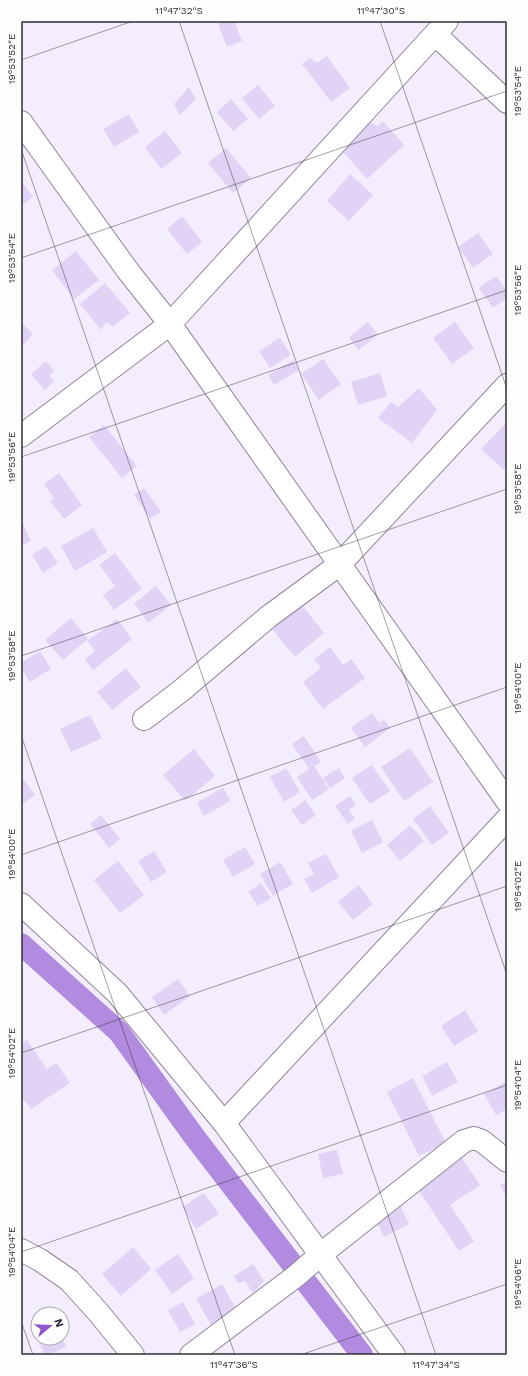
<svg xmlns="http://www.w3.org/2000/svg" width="528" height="1376" font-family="'Work Sans',sans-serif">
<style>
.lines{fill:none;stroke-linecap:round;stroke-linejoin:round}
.canal{stroke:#b08bdf;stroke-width:22}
.building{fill:#e1d3f6}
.minor-casing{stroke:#8f879a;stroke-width:24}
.minor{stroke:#fff;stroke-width:22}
.ticks{fill:none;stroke:#302d34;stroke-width:1;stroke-opacity:0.45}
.neatline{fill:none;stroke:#302d34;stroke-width:1.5}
.ticks-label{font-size:10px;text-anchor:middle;fill:#302d34}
</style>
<rect width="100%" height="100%" fill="#f3edfd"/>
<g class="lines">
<path class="canal" d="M21 944 119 1032 193 1135 362 1355"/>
</g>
<path class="building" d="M217 21H234L242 41 227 47Z
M327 56 350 88 331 102 302 64 310 58 317 63Z
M258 85 275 106 259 119 242 98Z
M189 87 196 99 180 115 174 104Z
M231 99 248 119 233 131 217 112Z
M129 114 139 132 114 147 103 129Z
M367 120 377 126 383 121 404 145 367 179 338 146Z
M165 131 182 153 161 169 145 147Z
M226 148 251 178 233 193 208 163Z
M350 174 373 195 349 221 327 201Z
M21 180 33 197 21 206Z
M182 216 202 242 187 254 167 229Z
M478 233 493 254 473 268 458 247Z
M76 251 99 280 74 299 52 270Z
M496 276 504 287 507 285V298L493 308 479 288Z
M105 283 130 313 113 326 106 322 101 330 80 304Z
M21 322 33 334 23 345 21 343Z
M368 322 378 335 358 350 349 337Z
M455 322 474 348 452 364 433 338Z
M280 338 291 355 270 368 259 351Z
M323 359 341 384 319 400 301 374Z
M293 360 299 370 274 385 268 375Z
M46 361 54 371 49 376 54 381 45 390 31 374Z
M380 373 387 396 358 405 351 382Z
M419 388 437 410 412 443 378 418 391 402 398 407Z
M507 422V466L504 470 481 449Z
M104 425 137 466 122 478 89 437Z
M59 473 82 505 64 519 50 501 54 498 44 484Z
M144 488 161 512 150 519 134 495Z
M21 519 31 541 21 546Z
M93 528 107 552 75 571 61 546Z
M46 546 58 563 43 573 32 555Z
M115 553 142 589 114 610 103 595 115 586 99 565Z
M156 586 171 605 148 623 134 603Z
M301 604 324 633 295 657 272 629Z
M71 618 88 639 63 660 45 640Z
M117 619 132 639 93 670 85 659 95 651 87 641Z
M330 647 343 665 351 659 365 678 323 709 303 682 321 668 314 659Z
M40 651 51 669 30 682 21 668V663Z
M126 668 141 687 112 710 97 692Z
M372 713 380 723 384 720 390 728 365 747 351 728Z
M90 715 102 738 71 752 60 729Z
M304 736 321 762 314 766 329 789 312 800 297 777 309 769 292 744Z
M410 748 433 782 404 801 381 767Z
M194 749 215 776 185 801 163 775Z
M372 765 390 791 370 804 352 778Z
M286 768 300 792 284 802 270 777Z
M339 768 345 778 330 788 323 778Z
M21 776 35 795 21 805Z
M223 787 230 801 204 816 197 803Z
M350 796 356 805 349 810 355 819 348 824 335 806Z
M305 800 316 815 302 825 291 810Z
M430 806 449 833 432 845 413 819Z
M101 815 120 839 109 848 90 824Z
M372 820 383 842 362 853 351 831Z
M410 825 424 841 400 861 387 845Z
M245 847 255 864 233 877 223 860Z
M154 851 167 872 151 882 138 861Z
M326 854 339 877 312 893 304 879 314 874 308 863Z
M118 861 144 895 120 913 94 880Z
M280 862 293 884 273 896 260 874Z
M261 883 271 898 258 906 248 892Z
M358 885 373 904 353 920 338 902Z
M178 979 190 996 164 1015 152 997Z
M465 1010 478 1031 454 1046 441 1026Z
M27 1040 47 1069 56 1063 70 1083 31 1109 25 1101 21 1103V1043Z
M447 1062 458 1082 432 1096 422 1076Z
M413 1078 446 1143 419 1156 387 1092Z
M507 1081V1109L496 1115 484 1094Z
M337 1150 343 1174 323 1178 318 1154Z
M462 1158 480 1185 450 1205 474 1241 459 1251 417 1188Z
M507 1181V1198L500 1185Z
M204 1193 219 1214 196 1229 182 1207Z
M400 1205 409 1224 384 1237 375 1218Z
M133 1247 151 1269 121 1296 102 1274Z
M178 1254 194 1278 172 1294 155 1270Z
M253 1264 264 1281 253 1293 245 1281 238 1283 234 1276Z
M222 1284 237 1310 211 1325 196 1299Z
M183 1302 195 1324 180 1332 168 1310Z
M38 1335V1338H62L66 1347 49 1355H45L36 1336Z"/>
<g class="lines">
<g class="minor-casing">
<path id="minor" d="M435 34 507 102
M21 122 128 271 170 324 507 801
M21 436 170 324 447 21
M144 719 182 690 268 617 340 564 507 385
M21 904 117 993 224 1123 394 1355
M224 1123 507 819
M21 1250 40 1260 69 1280 98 1312 133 1355
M191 1355 296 1276 321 1254 464 1141 474 1138 482 1141 507 1161"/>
</g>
<use href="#minor" class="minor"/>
</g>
<path class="ticks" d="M179 21 507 975M380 21 507 389M21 60 133 21M21 149 436 1355M21 258 507 91M21 457 507 290M21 656 507 489M21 735 235 1355M21 855 507 687M21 1053 507 886M21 1252 507 1085M21 1321 33 1355M300 1355 507 1284"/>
<rect width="528" height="1376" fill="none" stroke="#fdfdfd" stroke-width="44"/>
<g transform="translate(50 1326) rotate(71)"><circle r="19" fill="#fdfdfd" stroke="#abaaad"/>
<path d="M0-3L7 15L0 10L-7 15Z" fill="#9056cd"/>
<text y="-6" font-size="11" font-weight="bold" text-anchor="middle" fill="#302d34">N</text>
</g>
<rect x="22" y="22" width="484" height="1332" class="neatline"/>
<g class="ticks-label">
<text x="179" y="14">11°47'32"S</text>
<text x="381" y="14">11°47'30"S</text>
<text transform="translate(11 59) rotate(-90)" y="4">19°53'52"E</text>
<text transform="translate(517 91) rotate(-90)" y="4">19°53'54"E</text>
<text transform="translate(11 258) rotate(-90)" y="4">19°53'54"E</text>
<text transform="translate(517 290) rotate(-90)" y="4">19°53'56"E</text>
<text transform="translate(11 457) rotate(-90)" y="4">19°53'56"E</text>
<text transform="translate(517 489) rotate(-90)" y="4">19°53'58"E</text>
<text transform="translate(11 656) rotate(-90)" y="4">19°53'58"E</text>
<text transform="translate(517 688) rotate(-90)" y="4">19°54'00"E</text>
<text transform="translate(11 854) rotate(-90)" y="4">19°54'00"E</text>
<text transform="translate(517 886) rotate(-90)" y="4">19°54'02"E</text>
<text transform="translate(11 1053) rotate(-90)" y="4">19°54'02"E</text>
<text transform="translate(517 1085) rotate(-90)" y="4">19°54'04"E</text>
<text transform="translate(11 1252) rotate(-90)" y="4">19°54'04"E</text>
<text transform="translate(517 1284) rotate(-90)" y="4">19°54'06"E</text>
<text x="234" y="1368">11°47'36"S</text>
<text x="436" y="1368">11°47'34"S</text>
</g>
</svg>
